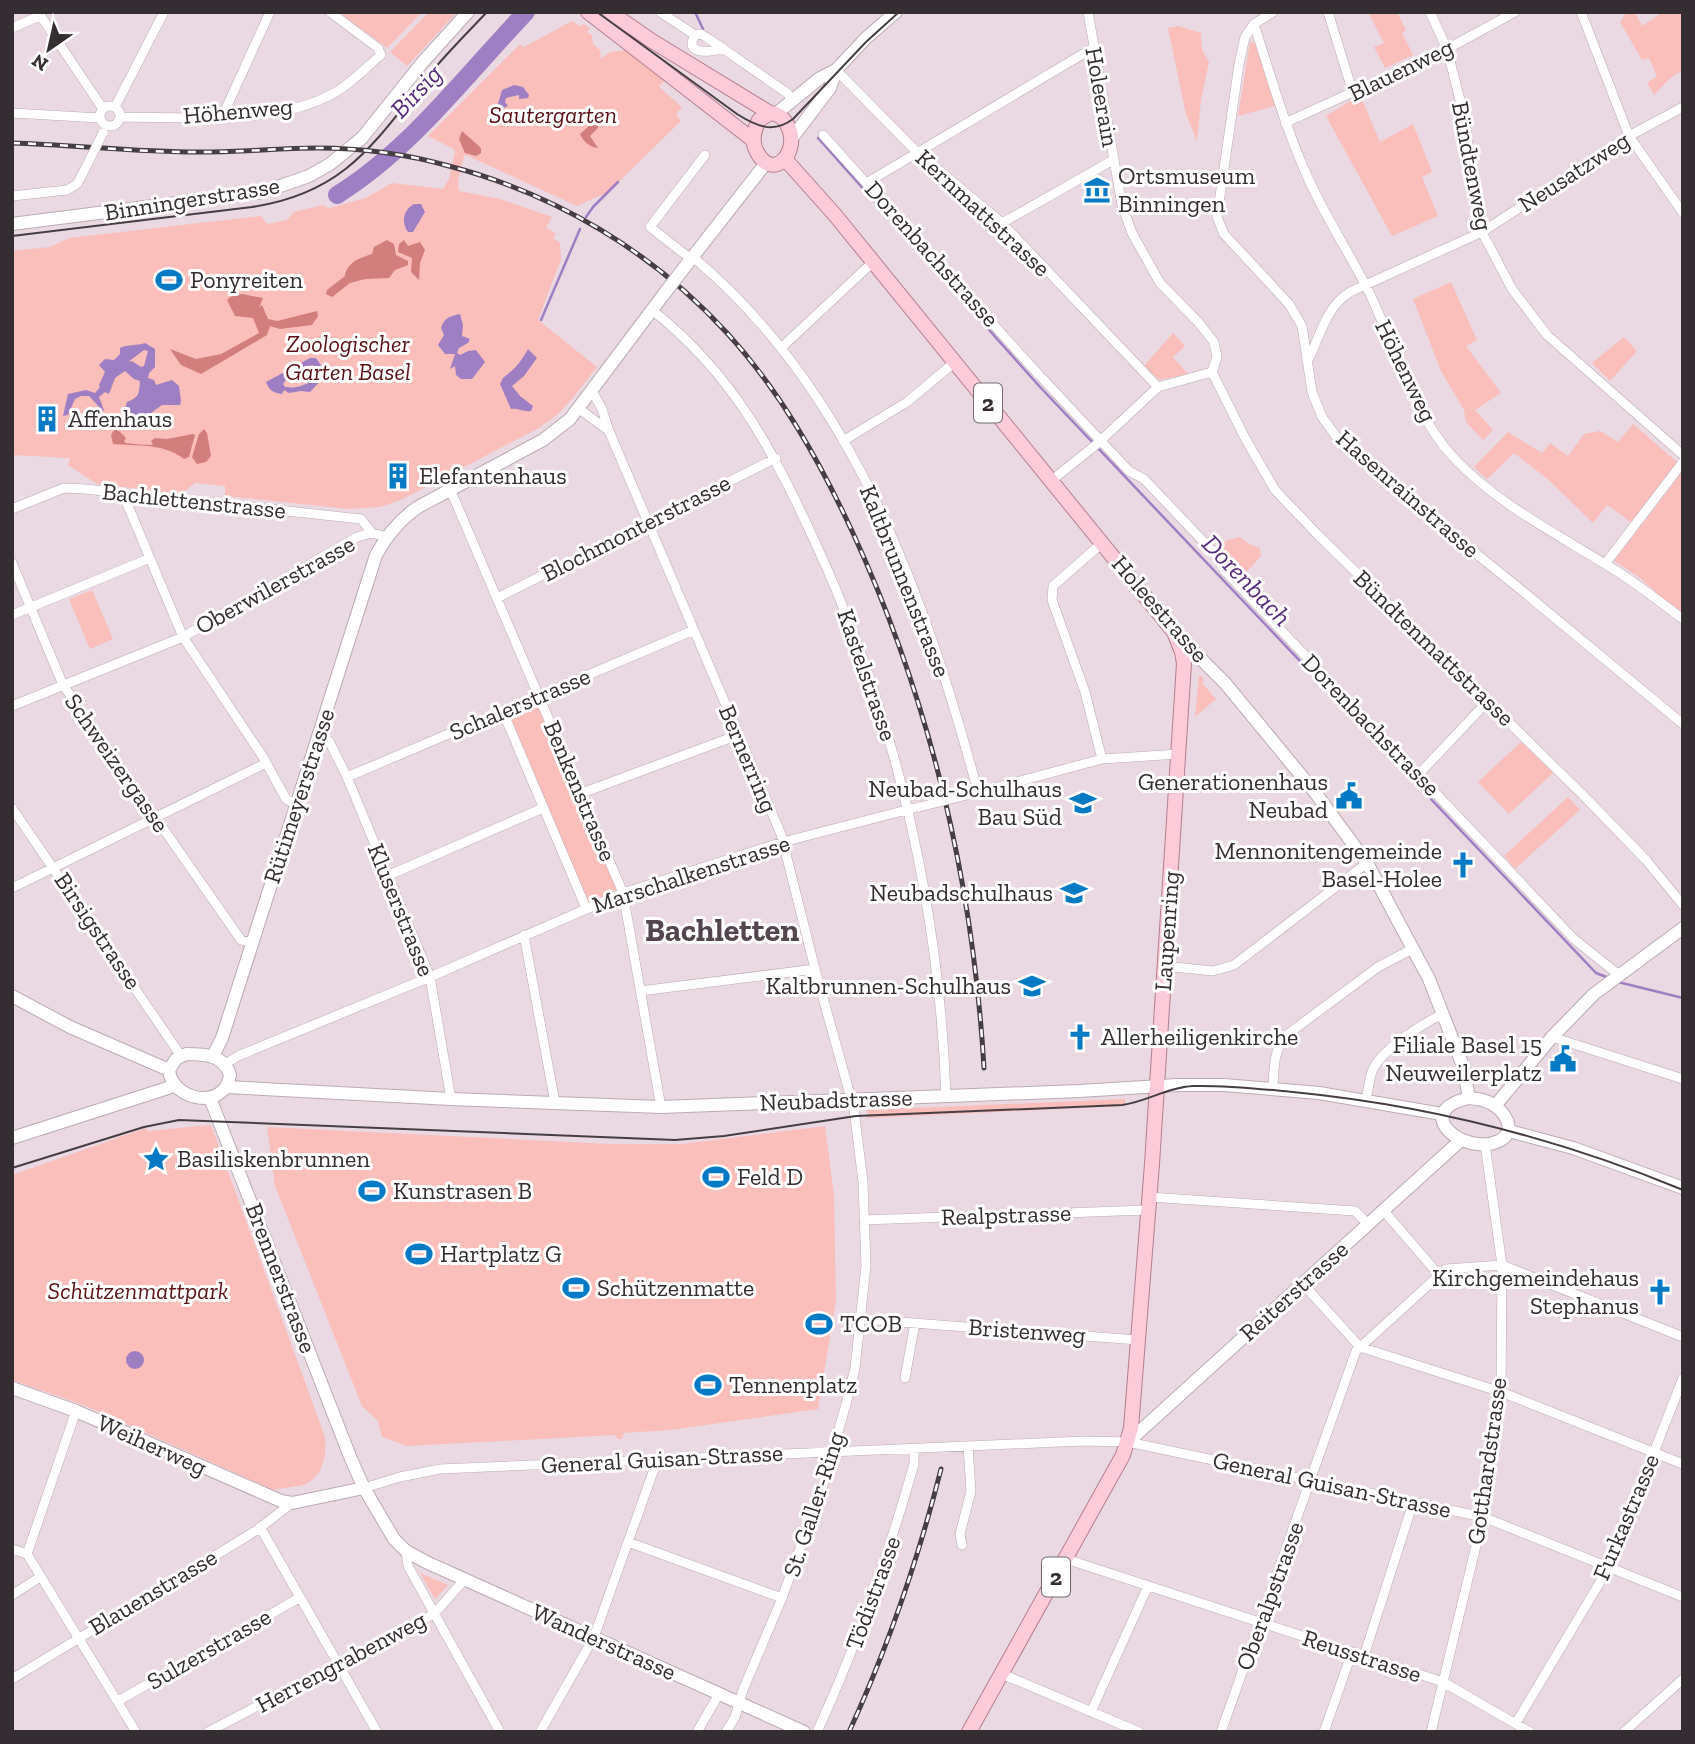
<svg xmlns="http://www.w3.org/2000/svg" width="1695" height="1744" font-family="'Zilla Slab',serif">
<style>
.green{fill:#fabebb}
.forest{fill:#d27e7c}
.water{fill:#9e7fc3;fill-rule:evenodd}
.lines{fill:none;stroke-linecap:round;stroke-linejoin:round}
.stream{stroke:#9e7fc3;stroke-width:2.5}
.river{stroke:#9e7fc3;stroke-width:18}
.street-casing{stroke:#bcabb4;stroke-width:10}
.secondary-casing{stroke:#bcabb4;stroke-width:14}
.primary-casing{stroke:#b57e8d;stroke-width:16}
.street{stroke:#fff;stroke-width:9}
.secondary{stroke:#fff;stroke-width:12}
.primary{stroke:#fccbd9;stroke-width:14}
.tram{stroke:#463e43;stroke-width:2}
.rail-casing{stroke:#463e43;stroke-width:5}
.rail{stroke:#fff;stroke-width:2.5;stroke-dasharray:8;stroke-linecap:butt}
.street-bridge-casing{stroke:#bcabb4;stroke-width:10;stroke-linecap:butt}
.secondary-bridge-casing{stroke:#bcabb4;stroke-width:14;stroke-linecap:butt}
.street-bridge{stroke:#fff;stroke-width:9}
.secondary-bridge{stroke:#fff;stroke-width:12}
.labels{text-anchor:middle;stroke-width:6;stroke-linejoin:round;paint-order:stroke}
.shield{fill:#fff;stroke:#716c6f;stroke-width:2}
.shield-label{font-size:23px;font-weight:bold;fill:#342d31}
.street-label{font-size:24px;fill:#342d31;stroke:#fff}
.park-label{font-size:24px;font-style:italic;fill:#5c1017;stroke:#fff}
.poi-label{font-size:24px;fill:#342d31;stroke:#fff;text-anchor:start}
.water-label{font-size:26px;font-style:italic;fill:#552b7d;stroke:#fff}
.district-label{font-size:32px;font-weight:bold;fill:#52454d;stroke:#fff}
</style>
<rect width="100%" height="100%" fill="#ead9e2"/>
<path class="green" d="M339 12H422L387 48Z
M429 12H457L407 66 390 52Z
M1368 12H1397L1406 30 1402 33 1413 55 1385 68 1374 47 1384 43Z
M1627 12H1635L1642 26 1663 12H1683V70L1669 79 1654 95 1647 82 1657 77 1649 58 1642 60 1620 22Z
M572 21 579 26 584 24 590 28 587 32 592 35 593 44 600 50 601 59 610 52 628 50 665 80 659 87 682 107 676 114 681 121 603 197 601 195 577 206 466 155 464 156 458 181 459 191 500 199 552 217 546 228 556 233 553 238 560 243 561 259 538 320 597 367 572 399 557 415 537 429 403 499 380 507 349 509 225 496V486L195 483 181 494 97 484 68 465 70 458 12 455V251L50 247 69 238 261 216 267 224 287 220 294 212 323 205 329 208 366 198 392 183 443 189 449 179 455 152 454 149 428 136 520 44 524 47Z
M1178 26 1201 33 1202 50 1209 62 1201 100 1197 141 1186 114 1168 28Z
M1250 42 1256 43 1275 106 1238 116Z
M1360 95 1380 142 1413 124 1432 172 1422 177 1438 216 1392 236 1326 116Z
M1451 282 1477 340 1466 346 1501 393 1475 410 1493 430 1483 440 1466 422 1464 410 1441 371 1413 299Z
M1173 333 1185 346 1173 357 1188 374 1159 380 1144 366Z
M1624 337 1637 351 1610 381 1592 363Z
M1633 424 1677 462 1631 522 1607 505 1593 523 1550 481 1514 453 1487 479 1474 467 1508 432 1542 453 1550 443 1568 456 1584 434 1600 431 1618 442Z
M1683 471V617L1639 577 1614 561Z
M1240 537 1249 544 1260 548 1261 556 1242 577C1232 567 1228 556 1219 547L1226 541Z
M92 590 113 639 90 649 69 599Z
M1199 676H1201L1204 680 1202 683 1216 699 1195 717Z
M538 697 622 891 582 908 499 714Z
M1521 742 1553 773 1509 814 1478 782Z
M1568 797 1580 810 1515 869 1504 856Z
M1125 1099V1106L868 1118 867 1110Z
M211 1125 324 1434C328 1451 324 1475 306 1484 301 1486 280 1488 273 1490L86 1406 12 1380V1175L146 1128 148 1131Z
M825 1126 834 1195 836 1300 818 1409 670 1430 624 1433 622 1439H617L615 1435 407 1446 382 1437 378 1421 362 1406 275 1186 267 1127 609 1144H682Z
M420 1573 448 1585 435 1599Z"/>
<path class="forest" d="M598 118V128L590 136 598 148C589 147 583 141 580 134Z
M462 131 481 148V153L476 156 465 153 459 139Z
M387 240 394 244 396 255 408 261V265L395 270 389 278 365 279 350 283 332 297 326 294 327 290 345 276C347 262 360 258 372 254L374 247Z
M404 240 408 246 420 242 425 250 420 263 419 280 411 272 412 258 398 252 399 244Z
M242 294 263 298 259 308 262 305 268 319 277 321 317 311 318 316 312 325 280 329 270 326 267 335 201 374 181 365 170 349 196 359 221 354 259 333 253 318 235 316 227 300 230 297Z
M204 429 207 433 211 456 206 462 197 464 192 457 199 434Z
M114 430 119 431 126 438 124 441 126 443C134 444 144 445 153 445L151 441 155 438 167 439 193 434 195 435 189 457 184 459C164 443 136 446 113 444L111 435Z"/>
<path class="water" d="M514 85 523 87 529 95 528 98 519 99V95L506 98 505 102 508 106 501 109 497 107 502 90Z
M414 204H421L425 212 413 232H408C401 223 403 210 414 204Z
M460 314 463 325 462 336 470 339 468 343 459 348 457 353 460 355 468 351 476 350 485 362 472 379H461L456 375 455 366 450 369 455 354H445L438 345 444 335 441 328C444 318 450 316 460 314Z
M145 343 155 349V367L149 373 148 378 154 380 156 385 172 380 179 386 181 401 180 405H162L143 419 126 421 123 416 127 402C140 397 139 393 140 381L134 379 125 371 115 378 109 394 105 392 99 397 104 410 91 424 87 420 93 410 100 408 89 396H81L75 399 68 415 63 416 68 394 86 390 95 393 100 387 99 385 105 372 99 365 105 359 114 360 120 354V348C128 344 136 346 145 343ZM144 350 148 351 144 366 141 367 132 361 128 362Z
M528 349 537 358 524 376 512 386 520 396 533 406 531 411C523 412 518 408 511 409L500 384 503 378C515 369 521 362 528 349Z
M310 358H316L327 374 310 392 301 391 289 393 284 390 282 394C273 393 269 390 266 382ZM313 365 320 373C309 384 300 389 285 387L283 384 289 376 302 371V367Z
M126 1360a9 9 0 1 1 18 0a9 9 0 1 1-18 0Z"/>
<g class="lines">
<path class="stream" d="M695 12 703 29
M818 138 1040 387 1596 973 1609 978
M586 217 593 207 618 182
M541 320 580 229
M1618 982 1683 998"/>
<path class="river" d="M337 195C411 149 466 75 526 12"/>
<g class="street-casing">
<path id="street" d="M38 12 103 109
M660 12 695 35 701 34 709 39 787 93 794 101
M1273 12 1254 24 1245 37 1239 64 1217 217 1224 234 1289 304 1302 326 1312 392 1322 417 1338 439 1380 476 1520 589 1683 724
M1328 12 1353 93
M1430 12 1447 49 1462 108 1482 232 1512 289 1547 335 1683 455
M1581 12 1629 136 1683 213
M1254 24C1271 77 1286 130 1309 180 1326 218 1350 254 1369 292 1395 346 1412 412 1453 457 1495 502 1553 532 1605 564 1633 580 1657 600 1683 619
M12 28 40 16
M695 35C683 55 711 53 723 48
M836 70 917 152 1002 223 1158 387
M100 116a10 10 0 1 1 20 0a10 10 0 1 1-20 0Z
M115 107 164 12
M12 113 100 118
M121 117C187 117 275 126 334 93 351 84 366 67 381 55L378 48 330 12
M222 117 270 12
M1285 123 1447 49 1515 12
M823 135 1039 375
M868 182 1093 48
M12 196 67 190 77 184 83 173
M1002 223 1113 160
M693 257C853 391 925 596 978 792
M691 259 650 227 705 155
M652 310C733 374 773 450 815 542 895 716 939 904 946 1096
M782 347 873 262
M1308 360C1321 335 1325 308 1350 292L1482 232 1629 136 1683 107
M1212 372 1245 438 1275 490 1317 534 1584 796 1646 860 1683 905
M1042 378 1129 471 1144 479 1219 558 1223 569 1574 939 1619 975
M592 391 602 409 609 431 781 834 815 969 854 1109 863 1182 866 1266 855 1368 846 1404 823 1485 782 1598 743 1690 735 1717 726 1732
M578 408 609 431
M843 441 907 402 955 362
M1052 480 1097 444 1158 387 1212 372 1217 357 1214 342 1199 323 1160 283 1132 233 1122 205 1088 12
M450 489 623 893 661 1107
M123 494 183 637 263 757 286 799 296 804
M12 509 64 488 85 489 361 519 372 533
M12 563 63 685 241 940 252 943
M1605 564 1683 462
M497 598 776 458
M12 615 150 558
M12 706 183 637 357 537 372 533 387 537
M503 712 586 908
M318 737 329 741 347 777 430 977 451 1099
M1102 759 1085 692 1052 600 1053 586 1102 543
M1418 775 1488 701
M347 777 694 630
M582 793 738 735
M972 794 1102 759 1179 754
M12 808 181 1056
M387 876 543 808
M12 888 266 763
M524 935 555 1103
M1164 966 1213 971 1234 965 1367 863
M640 991 815 969
M1552 1037 1683 1079
M225 1064 238 1056 430 977 623 893 783 842 914 808
M1273 1088C1274 1068 1273 1049 1288 1034L1378 967 1414 948
M1366 1099C1369 1089 1369 1076 1374 1067 1386 1047 1422 1024 1443 1014
M1149 1197 1355 1211 1368 1224
M1383 1210 1439 1275
M864 1220 1147 1210
M1302 1283 1360 1347 1501 1392 1683 1464
M861 1319 1138 1340
M905 1378 915 1323
M364 1488 400 1477 440 1469 1084 1441 1128 1442 1483 1517 1683 1597
M260 1527 377 1732
M628 1542 782 1598
M962 1545 960 1534 971 1491 968 1446
M12 1549 27 1554 136 1732
M406 1551 408 1566 500 1732
M27 1554 76 1411
M1066 1559 1443 1682 1530 1732
M12 1595 40 1577
M1364 1656 1413 1503
M1002 1674 1139 1732
M12 1679 257 1530 292 1503
M118 1701 299 1598
M1091 1712 1148 1586
M1516 1723 1609 1567 1683 1378
M208 1732 434 1614 465 1579
M540 1732 594 1637 658 1458
M697 1732 719 1694
M817 1732C857 1645 888 1556 914 1464V1450
M1221 1732 1356 1351 1446 1269 1502 1265 1683 1337
M1324 1732 1352 1652
M1431 1732 1483 1517 1501 1392 1502 1265 1485 1144
M1624 1732 1683 1679"/>
</g>
<g class="secondary-casing">
<path id="secondary" d="M777 113 820 78 836 70 866 38 896 12
M792 138 830 88 836 70
M12 224 263 192 309 176 330 164 362 138 422 63 468 12
M684 268 766 163
M1174 632 1225 683 1314 791 1367 863 1429 979 1463 1066 1469 1098
M12 996 70 1027 169 1070
M186 1054C205 1054 224 1055 230 1075 225 1111 172 1101 169 1070L176 1059Z
M213 1056 222 1038 376 555C387 535 399 520 418 507L543 440 570 419 664 294
M227 1087 451 1099 661 1107 1079 1091 1177 1085H1224L1319 1093 1442 1114
M210 1098 351 1459 364 1488 394 1539 406 1551 426 1562 804 1732
M1469 1098C1476 1099 1483 1099 1490 1103 1504 1110 1519 1131 1499 1141 1463 1157 1410 1111 1469 1098Z
M1495 1106 1552 1037 1594 994 1683 928
M1509 1131 1573 1148 1683 1188
M12 1138 174 1086
M12 1388 76 1411 281 1501 292 1503 364 1488
M1128 1442 1461 1140"/>
</g>
<g class="primary-casing">
<path id="primary" d="M588 12 753 140
M610 12 652 41 770 113
M770 113C779 114 782 117 787 124 802 151 773 183 757 152 751 142 754 130 759 120Z
M785 159 835 215 1174 632 1182 652 1184 663 1152 1164 1131 1428 1123 1455 969 1732"/>
</g>
<use href="#street" class="street"/>
<use href="#secondary" class="secondary"/>
<use href="#primary" class="primary"/>
<path class="tram" d="M597 12 737 114C756 126 773 134 793 119L866 42 899 12
M12 236 252 207C345 193 374 143 428 76 446 54 467 33 487 12
M12 1168 144 1127 179 1120 675 1140 724 1136 856 1116 1122 1105C1146 1102 1168 1087 1193 1086 1226 1085 1260 1089 1293 1092 1426 1105 1560 1139 1683 1190"/>
<g class="rail-casing">
<path id="rail" d="M12 143C77 145 143 153 208 152 244 152 281 148 317 148 362 148 406 154 449 166 556 194 653 252 727 333 780 391 819 460 852 531 930 700 973 882 984 1068
M849 1732C888 1647 918 1560 941 1469"/>
</g>
<use href="#rail" class="rail"/>
<g class="street-bridge-casing">
<path id="street-bridge" d="M83 173 103 133
M919 807 967 795"/>
</g>
<g class="secondary-bridge-casing">
<path id="secondary-bridge" d="M664 294 684 268"/>
</g>
<use href="#street-bridge" class="street-bridge"/>
<use href="#secondary-bridge" class="secondary-bridge"/>
</g>
<defs>
<g id="museum-bare" transform="scale(2.1)"><path d="M0-6L6-3V-2H-6V-3ZM-5-1h2V3h-2ZM-1-1h2V3h-2ZM3-1h2V3H3ZM-6 4H6V6H-6Z" fill="#0579c3" stroke="#fff" stroke-width="2.5" paint-order="stroke"/></g>
<g id="stadium-bare" transform="scale(2.1)"><path d="M0-5a6.5 5 0 1 0 0 10a6.5 5 0 1 0 0-10ZM-3.5-1.8h7v3.6h-7Z" fill="#0579c3" stroke="#fff" stroke-width="2.5" paint-order="stroke"/></g>
<g id="building-bare" transform="scale(2.1)"><path d="M-4-6H4V6H1V3H-1V6H-4ZM-2.5-4.3h1.7v1.8h-1.7ZM.8-4.3h1.7v1.8H.8ZM-2.5-1h1.7V.8h-1.7ZM.8-1h1.7V.8H.8Z" fill="#0579c3" stroke="#fff" stroke-width="2.5" paint-order="stroke"/></g>
<g id="civic-bare" transform="scale(2.1)"><path d="M-.6-6.5H3V-4.5H.6V-3L4-1V1h2V6H-6V1h2V-1L-.6-3ZM-1.2 2.5V6h2.4V2.5Z" fill="#0579c3" stroke="#fff" stroke-width="2.5" paint-order="stroke"/></g>
<g id="school-bare" transform="scale(2.1)"><path d="M0-5L7-2L0 1L-7-2ZM-4 1L0 2.5L4 1V4Q0 6-4 4Z" fill="#0579c3" stroke="#fff" stroke-width="2.5" paint-order="stroke"/></g>
<g id="church-bare" transform="scale(2.1)"><path d="M-1.2-6h2.4v3.5h3.3v2.4h-3.3V6h-2.4V-.1h-3.3v-2.4h3.3Z" fill="#0579c3" stroke="#fff" stroke-width="2.5" paint-order="stroke"/></g>
<g id="sight-bare" transform="scale(2.1)"><path d="M0-6L1.8-2.2L6-1.7L2.9 1.2L3.7 5.4L0 3.3L-3.7 5.4L-2.9 1.2L-6-1.7L-1.8-2.2Z" fill="#0579c3" stroke="#fff" stroke-width="2.5" paint-order="stroke"/></g>
</defs>
<g fill-rule="evenodd">
<use href="#museum-bare" x="1097" y="190"/>
<use href="#stadium-bare" x="169" y="280"/>
<use href="#building-bare" x="47" y="419"/>
<use href="#building-bare" x="398" y="476"/>
<use href="#civic-bare" x="1349" y="796"/>
<use href="#school-bare" x="1083" y="803"/>
<use href="#church-bare" x="1463" y="865"/>
<use href="#school-bare" x="1074" y="893"/>
<use href="#school-bare" x="1032" y="986"/>
<use href="#church-bare" x="1080" y="1037"/>
<use href="#civic-bare" x="1563" y="1059"/>
<use href="#sight-bare" x="156" y="1159"/>
<use href="#stadium-bare" x="716" y="1177"/>
<use href="#stadium-bare" x="372" y="1191"/>
<use href="#stadium-bare" x="419" y="1254"/>
<use href="#stadium-bare" x="576" y="1288"/>
<use href="#church-bare" x="1660" y="1292"/>
<use href="#stadium-bare" x="819" y="1324"/>
<use href="#stadium-bare" x="708" y="1385"/>
</g>
<g class="labels">
<g class="shield">
<rect x="974" y="383.5" width="28" height="39" rx="5"/>
<rect x="1042" y="1557.5" width="28" height="39" rx="5"/>
</g>
<g class="shield-label">
<text x="988" y="411">2</text>
<text x="1056" y="1585">2</text>
</g>
<g class="street-label">
<text transform="translate(1401 70) rotate(-26)" y="8">Blauenweg</text>
<text transform="translate(1102 97) rotate(80)" y="8">Holeerain</text>
<text transform="translate(238 111) rotate(-5)" y="8">Höhenweg</text>
<text transform="translate(1472 166) rotate(79)" y="8">Bündtenweg</text>
<text transform="translate(1574 172) rotate(-33)" y="8">Neusatzweg</text>
<text transform="translate(192 199) rotate(-9)" y="8">Binningerstrasse</text>
<text transform="translate(983 213) rotate(43)" y="8">Kernmattstrasse</text>
<text transform="translate(932 254) rotate(48)" y="8">Dorenbachstrasse</text>
<text transform="translate(1406 371) rotate(64)" y="8">Höhenweg</text>
<text transform="translate(1408 494) rotate(41)" y="8">Hasenrainstrasse</text>
<text transform="translate(194 501) rotate(6)" y="8">Bachlettenstrasse</text>
<text transform="translate(636 528) rotate(-27)" y="8">Blochmonterstrasse</text>
<text transform="translate(905 581) rotate(68)" y="8">Kaltbrunnenstrasse</text>
<text transform="translate(275 585) rotate(-29)" y="8">Oberwilerstrasse</text>
<text transform="translate(1160 609) rotate(49)" y="8">Holeestrasse</text>
<text transform="translate(1434 648) rotate(44)" y="8">Bündtenmattstrasse</text>
<text transform="translate(867 675) rotate(71)" y="8">Kastelstrasse</text>
<text transform="translate(520 704) rotate(-23)" y="8">Schalerstrasse</text>
<text transform="translate(1371 725) rotate(46)" y="8">Dorenbachstrasse</text>
<text transform="translate(748 759) rotate(67)" y="8">Bernerring</text>
<text transform="translate(117 763) rotate(55)" y="8">Schweizergasse</text>
<text transform="translate(580 791) rotate(67)" y="8">Benkenstrasse</text>
<text transform="translate(299 796) rotate(-72)" y="8">Rütimeyerstrasse</text>
<text transform="translate(691 874) rotate(-18)" y="8">Marschalkenstrasse</text>
<text transform="translate(401 910) rotate(68)" y="8">Kluserstrasse</text>
<text transform="translate(98 931) rotate(56)" y="8">Birsigstrasse</text>
<text transform="translate(1167 931) rotate(-86)" y="8">Laupenring</text>
<text transform="translate(836 1100) rotate(-2)" y="8">Neubadstrasse</text>
<text transform="translate(1006 1215) rotate(-2)" y="8">Realpstrasse</text>
<text transform="translate(281 1278) rotate(69)" y="8">Brennerstrasse</text>
<text transform="translate(1294 1291) rotate(-42)" y="8">Reiterstrasse</text>
<text transform="translate(1027 1331) rotate(4)" y="8">Bristenweg</text>
<text transform="translate(152 1445) rotate(24)" y="8">Weiherweg</text>
<text transform="translate(662 1459) rotate(-3)" y="8">General Guisan-Strasse</text>
<text transform="translate(1487 1461) rotate(-82)" y="8">Gotthardstrasse</text>
<text transform="translate(1332 1485) rotate(12)" y="8">General Guisan-Strasse</text>
<text transform="translate(814 1504) rotate(-72)" y="8">St. Galler-Ring</text>
<text transform="translate(1626 1517) rotate(-67)" y="8">Furkastrasse</text>
<text transform="translate(153 1592) rotate(-31)" y="8">Blauenstrasse</text>
<text transform="translate(873 1593) rotate(-70)" y="8">Tödistrasse</text>
<text transform="translate(1270 1596) rotate(-70)" y="8">Oberalpstrasse</text>
<text transform="translate(604 1642) rotate(24)" y="8">Wanderstrasse</text>
<text transform="translate(209 1649) rotate(-30)" y="8">Sulzerstrasse</text>
<text transform="translate(1362 1656) rotate(18)" y="8">Reusstrasse</text>
<text transform="translate(341 1662) rotate(-28)" y="8">Herrengrabenweg</text>
</g>
<g class="park-label">
<text x="553" y="123">Sautergarten</text>
<text x="348" y="352">Zoologischer<tspan x="348" dy="28">Garten Basel</tspan></text>
<text x="138" y="1299">Schützenmattpark</text>
</g>
<g class="poi-label">
<text x="1118" y="184">Ortsmuseum<tspan x="1118" dy="28">Binningen</tspan></text>
<text x="190" y="288">Ponyreiten</text>
<text x="68" y="427">Affenhaus</text>
<text x="419" y="484">Elefantenhaus</text>
<text x="1328" y="790" text-anchor="end">Generationenhaus<tspan x="1328" dy="28">Neubad</tspan></text>
<text x="1062" y="797" text-anchor="end">Neubad-Schulhaus<tspan x="1062" dy="28">Bau Süd</tspan></text>
<text x="1442" y="859" text-anchor="end">Mennonitengemeinde<tspan x="1442" dy="28">Basel-Holee</tspan></text>
<text x="1053" y="901" text-anchor="end">Neubadschulhaus</text>
<text x="1011" y="994" text-anchor="end">Kaltbrunnen-Schulhaus</text>
<text x="1101" y="1045">Allerheiligenkirche</text>
<text x="1542" y="1053" text-anchor="end">Filiale Basel 15<tspan x="1542" dy="28">Neuweilerplatz</tspan></text>
<text x="177" y="1167">Basiliskenbrunnen</text>
<text x="737" y="1185">Feld D</text>
<text x="393" y="1199">Kunstrasen B</text>
<text x="440" y="1262">Hartplatz G</text>
<text x="1639" y="1286" text-anchor="end">Kirchgemeindehaus<tspan x="1639" dy="28">Stephanus</tspan></text>
<text x="597" y="1296">Schützenmatte</text>
<text x="840" y="1332">TCOB</text>
<text x="729" y="1393">Tennenplatz</text>
</g>
<g class="water-label">
<text transform="translate(416 91) rotate(-47)" y="9">Birsig</text>
<text transform="translate(1247 580) rotate(46)" y="9">Dorenbach</text>
</g>
<g class="district-label">
<text x="722" y="941">Bachletten</text>
</g>
</g>
<rect width="1695" height="1744" fill="none" stroke="#342d31" stroke-width="28"/>
<g transform="translate(49 49) rotate(214)" stroke="#ffffff" stroke-width="5" paint-order="stroke">
<path d="M0-5L12 26L0 18L-12 26Z" fill="#342d31"/>
<text y="-10" font-size="19" font-weight="bold" text-anchor="middle" fill="#342d31">N</text>
</g>
</svg>
